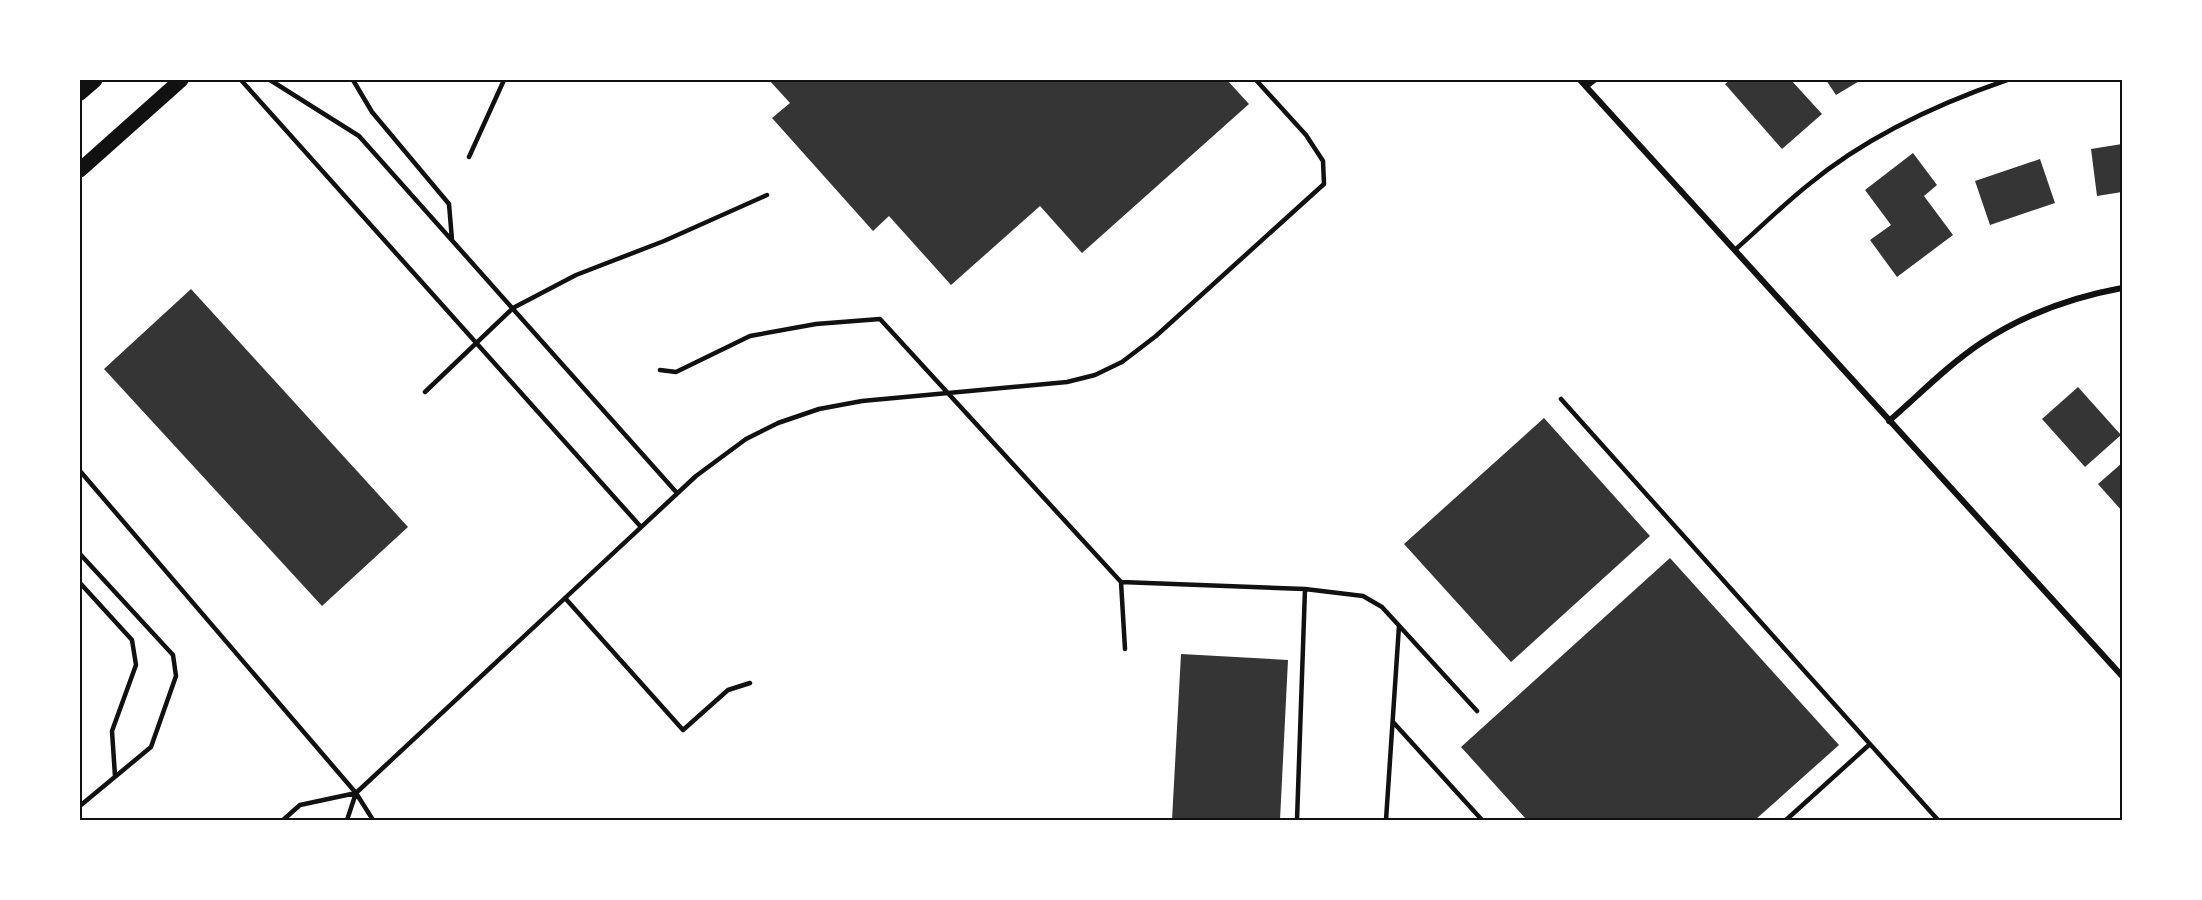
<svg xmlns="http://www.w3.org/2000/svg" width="2202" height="900" font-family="Manrope,sans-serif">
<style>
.building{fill:#353535}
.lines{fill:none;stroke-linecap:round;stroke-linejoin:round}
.service{stroke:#111;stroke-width:4.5}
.minor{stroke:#111;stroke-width:6}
.primary{stroke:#111;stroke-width:15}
.neatline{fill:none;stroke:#111;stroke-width:2}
</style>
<rect width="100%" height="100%" fill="#fff"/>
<path class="building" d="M769 80H1227L1249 104 1082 253 1040 206 951 285 889 216 873 231 772 118 790 103Z
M1730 80H1791L1822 114 1782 149 1725 84Z
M1826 80H1861L1836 95Z
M2122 144V192L2097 196 2091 149Z
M1913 153 1937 185 1924 196 1953 235 1897 277 1870 240 1891 225 1865 190Z
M2040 159 2055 203 1990 225 1975 181Z
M191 289 408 527 322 606 104 369Z
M2078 387 2121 435 2085 467 2042 419Z
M1544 418 1650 536 1511 662 1404 544Z
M2122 463V511L2098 484Z
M1670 558 1839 745 1755 820H1527L1461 747Z
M1181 654 1288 660 1280 820H1172Z"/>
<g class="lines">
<path class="service" d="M241 80 641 527
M270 80 359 136 677 493
M353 80 372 112 449 204 452 240
M469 157 504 80
M1736 249C1760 228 1783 205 1808 185 1867 136 1937 104 2007 80
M660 370 676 372 750 336 816 324 880 319 1121 582 1125 649
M425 392 513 308 576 275 664 241 767 195
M1561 399 1938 820
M80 471 356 793 373 820
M80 554 173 655 176 676 151 747 81 805 80 803
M1121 582 1305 589 1297 820
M80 583 132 640 136 665 112 731 115 776
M1305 589 1363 596 1382 607 1477 711
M565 598 683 730 728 690 750 683
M1393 722 1482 820
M356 793 696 476 746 439 778 423 819 409 862 401 1067 382 1095 375 1122 362 1156 336 1324 184 1323 161 1306 135 1256 80
M283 820 300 805 356 793 347 820
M1386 820 1399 626
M1786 820 1870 744"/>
<path class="minor" d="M1580 80 2122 676
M1586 86 1594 80
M1889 421C1919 395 1948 365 1981 343 2023 315 2073 297 2122 288"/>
<path class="primary" d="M80 93 95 80
M80 170 181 80"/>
</g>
<rect width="2202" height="900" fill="none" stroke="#ffffff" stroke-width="162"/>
<rect x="81" y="81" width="2040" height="738" class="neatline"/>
</svg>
